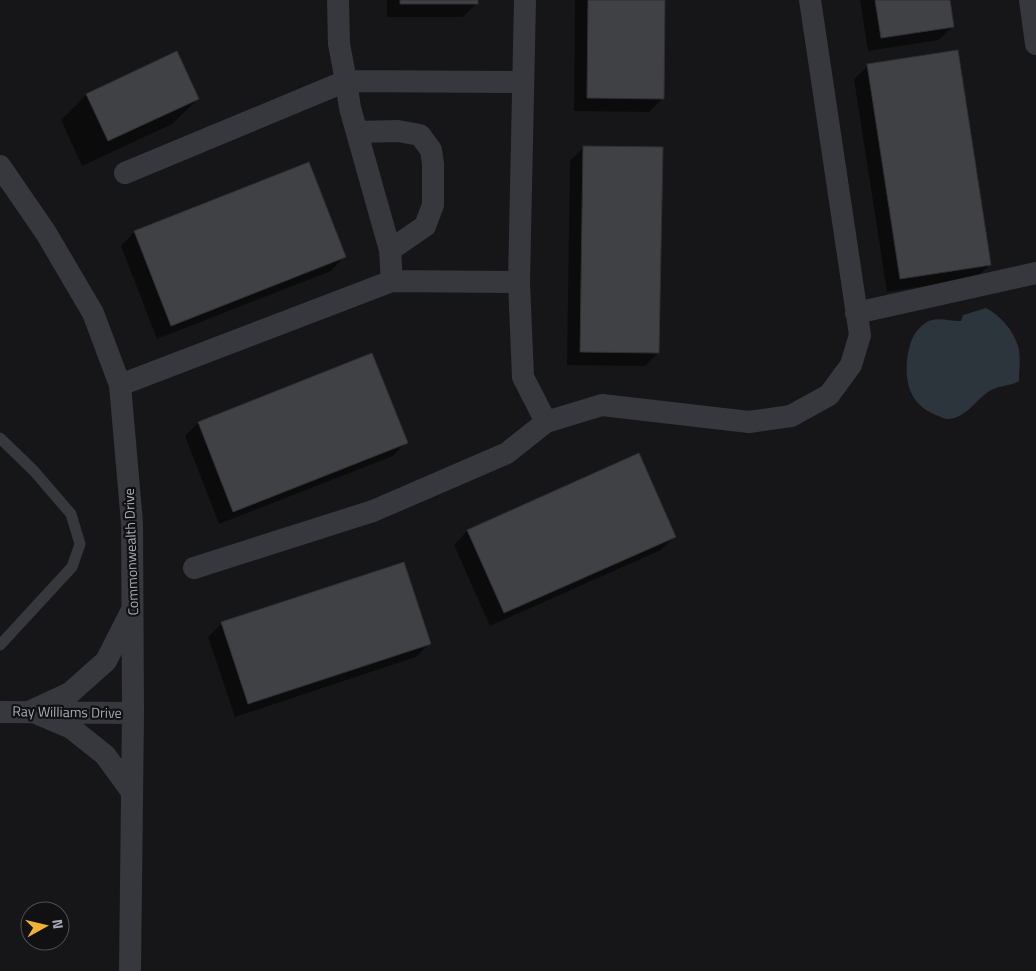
<svg xmlns="http://www.w3.org/2000/svg" width="1036" height="971" font-family="'Titillium Web',sans-serif">
<style>
.water{fill:#2c353c}
.shadow{fill:#0007}
.building{fill:#404145;stroke:#303034}
.lines{fill:none;stroke-linecap:round;stroke-linejoin:round}
.lane{stroke:#37383d;stroke-width:11}
.street{stroke:#37383d;stroke-width:22}
.labels{text-anchor:middle;stroke-width:4.5;stroke-linejoin:round;paint-order:stroke}
.street-label{font-size:14px;fill:#a8adb8;stroke:#111113}
</style>
<rect width="100%" height="100%" fill="#161618"/>
<path class="water" d="M986 308C1000 315 1013 330 1018 346 1021 356 1019 370 1019 381 1009 387 998 385 988 392 975 401 965 419 947 419 944 419 939 416 936 415 911 405 905 385 907 360 909 345 912 333 924 324 935 315 950 322 961 321L963 315Z"/>
<path class="shadow" d="M387 0H476V4L463 17H387Z
M575 0H664L663 98 649 112 574 111Z
M860 0H949L953 26 939 40 868 51Z
M868 66 990 264 976 278 887 292 854 79Z
M86 95 198 99 172 124 82 166 61 120Z
M584 147 658 353 645 366 567 365 570 161Z
M308 164 344 257 331 271 157 339 121 246 134 232Z
M198 423 406 442 393 456 219 524 185 436Z
M467 531 675 536 661 550 490 626 454 545Z
M222 623 429 644 416 657 235 717 208 637Z"/>
<path class="building" d="M400 0H478V4H400Z
M588 0H665L664 99 587 98Z
M875 0H950L954 27 881 38Z
M958 50 991 265 900 279 867 64Z
M177 51 199 99 108 141 86 94Z
M583 146 663 147 659 353 580 352Z
M309 162 346 257 171 326 134 231Z
M372 353 408 443 233 512 198 422Z
M639 453 676 537 504 613 467 530Z
M404 562 431 644 248 704 221 622Z"/>
<g class="lines">
<path class="lane" d="M0 438 34 471 71 514 80 544 72 567 0 645"/>
<path class="street" d="M1030 0 1036 44
M357 132 398 131 420 135 431 150 433 164V205L425 226 390 250
M0 166 46 233 93 313 120 385 132 523 133 713 130 971
M125 173 346 81 339 44 338 0
M392 281 390 250 350 108 346 81 523 82
M519 282 525 0
M856 313 1036 273
M120 385 392 281 519 282 523 377 546 422 507 453 373 511 194 568
M546 422 602 405 749 422 791 416 829 395 851 365 860 335 810 0
M31 711 70 693 106 661 131 612
M31 711 71 728 105 755 132 792
M0 712 133 713"/>
</g>
<g class="labels">
<g class="street-label">
<text transform="translate(131 552) rotate(-92)" y="5">Commonwealth Drive</text>
<text transform="translate(67 712) rotate(1)" y="5">Ray Williams Drive</text>
</g>
</g>
<g transform="translate(45 926) rotate(82)"><circle r="24" fill="#111113" stroke="#4d4f55"/>
<path d="M0-4L9 19L0 12L-9 19Z" fill="#f2b134"/>
<text y="-8" font-size="14" font-weight="bold" text-anchor="middle" fill="#a8adb8">N</text>
</g>
</svg>
